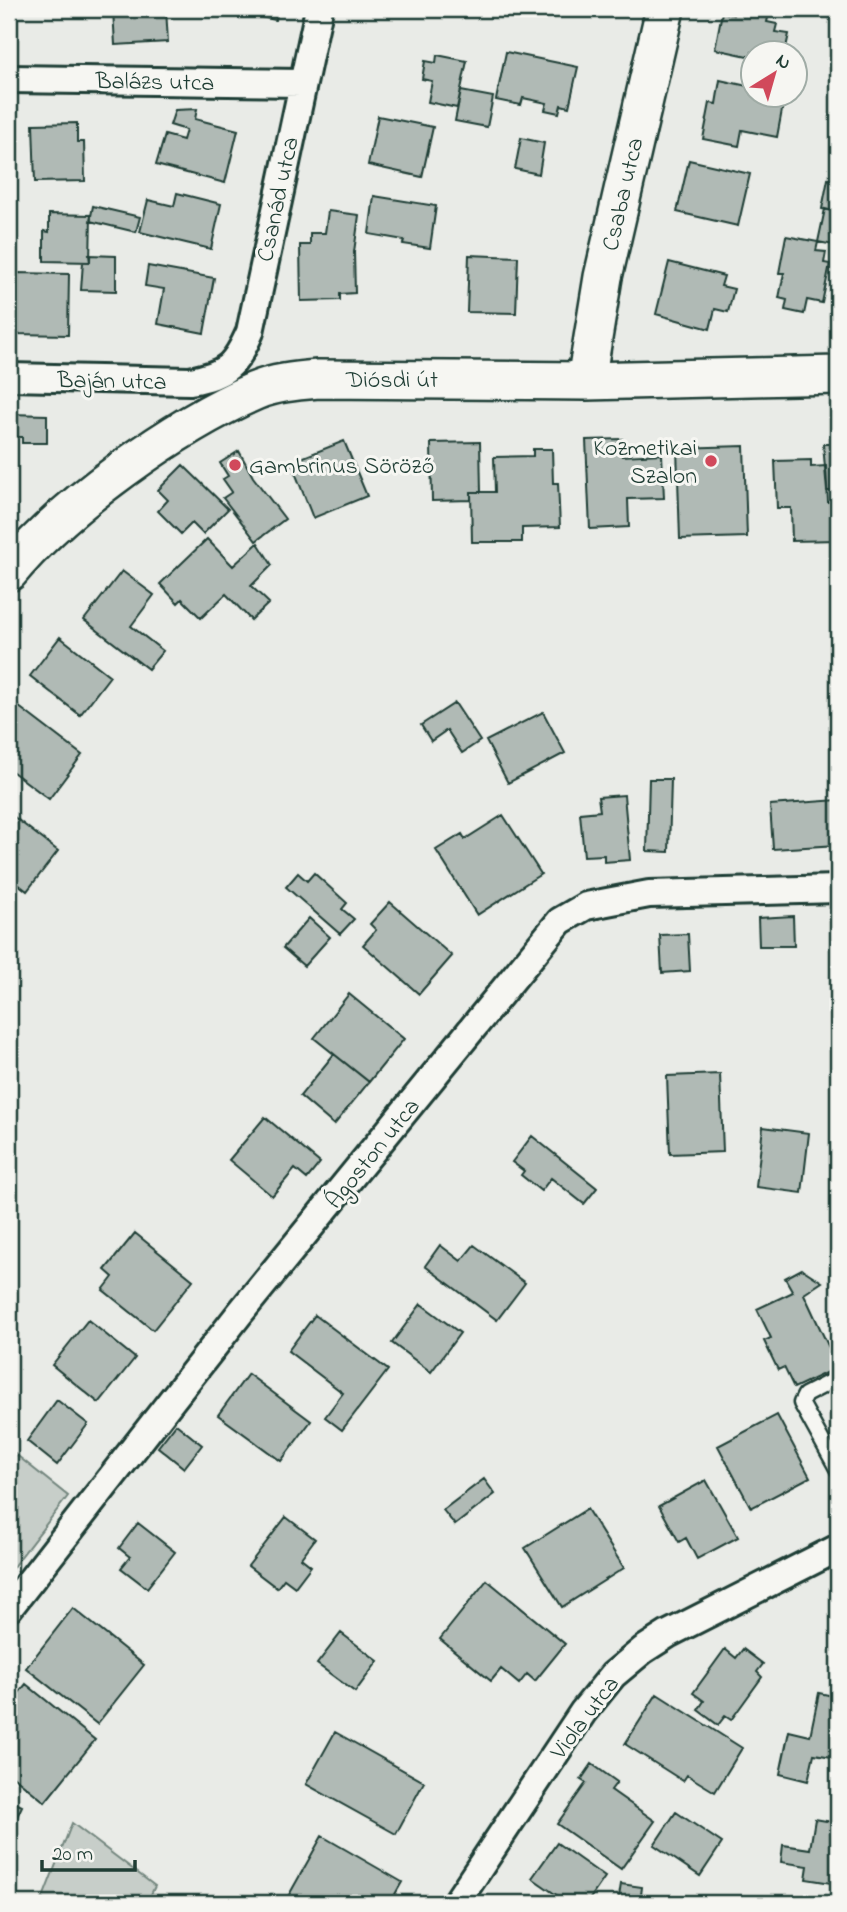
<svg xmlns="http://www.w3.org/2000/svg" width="847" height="1912" font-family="'Indie Flower',sans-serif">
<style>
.green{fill:#c7cec9;stroke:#73867e;stroke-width:2}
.building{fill:#b0bab5;stroke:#1f3d34;stroke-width:2}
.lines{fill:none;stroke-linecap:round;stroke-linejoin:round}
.lane-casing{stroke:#1f3d34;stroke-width:19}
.street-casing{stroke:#1f3d34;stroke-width:32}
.secondary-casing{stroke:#1f3d34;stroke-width:42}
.lane{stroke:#f6f6f2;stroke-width:14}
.street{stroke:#f6f6f2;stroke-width:26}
.secondary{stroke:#f6f6f2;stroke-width:37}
.poi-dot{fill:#d1495b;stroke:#f6f6f2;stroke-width:2.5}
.labels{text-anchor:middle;stroke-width:6;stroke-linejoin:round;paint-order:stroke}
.street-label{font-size:24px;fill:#1f3d34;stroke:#f6f6f2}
.poi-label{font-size:24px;fill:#1f3d34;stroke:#f6f6f2;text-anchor:end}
</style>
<rect width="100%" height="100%" fill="#e9ebe7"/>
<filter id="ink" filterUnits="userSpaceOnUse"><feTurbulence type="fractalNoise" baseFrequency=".0143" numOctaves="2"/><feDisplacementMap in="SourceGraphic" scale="14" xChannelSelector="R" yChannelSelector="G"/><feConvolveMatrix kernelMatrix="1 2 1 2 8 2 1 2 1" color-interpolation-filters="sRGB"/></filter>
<g filter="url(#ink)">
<path class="green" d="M9 1449 68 1496 9 1572Z
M72 1823 155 1886 147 1903H41Z"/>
<path class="building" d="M113 9H166L168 42 115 45Z
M218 9H278L276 20Z
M494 9H523L521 19 493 13Z
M734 9H770L767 22 777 24 775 32 789 34 785 52H752V57L715 49 722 12 733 15Z
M506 52 578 67 569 107 561 105 559 113 545 110 547 103 523 98 521 105 496 100Z
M437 55 467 61 457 108 428 102 432 81 422 79 425 61 436 63Z
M720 80 752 87V94H785L777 137 742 130 739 146 703 139 710 103 716 104Z
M461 91 493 97 487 127 455 121Z
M197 109 195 119 238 130 225 183 156 165 165 135 183 140 186 130 170 125 175 110Z
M378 116 433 127 422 177 368 165Z
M77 123V142H84L85 181 35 182 33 124Z
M521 138 544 143 539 174 515 169Z
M689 160 750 174 738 226 677 212Z
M828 179 838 182V212L822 209Z
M177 193 221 204 211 249 140 232 148 200 174 206Z
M374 196 436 206 430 248 403 244 404 240 369 234Z
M93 206 140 217 136 232 90 221Z
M825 209 838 212V251L833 250 834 245 818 242Z
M328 211 359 215 354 252 355 293 340 294V300L301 301 300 245H310V233H325Z
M49 214 91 215 90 262 44 261V231L49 232Z
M786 236 818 242 816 251 826 252 824 263 830 264 822 303 807 300 804 314 785 310 787 300 779 298 784 273H779Z
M89 255 116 256V291L81 290 83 262H90Z
M469 255 518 257 516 313 467 312Z
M669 262 724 276 721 286 734 289 728 312 715 309 710 329 656 314Z
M148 266 214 278 204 333 158 324 164 289 145 286Z
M16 273 69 274 68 335 15 334Z
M9 414 47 415V443H22V437H9Z
M622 439V456L662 454 664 498 628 499 629 527 590 529 586 440Z
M344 441 367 496 313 518 291 462Z
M480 442 481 492H471V500L432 501 431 443Z
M823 444H838V491H827Z
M744 446 747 537 680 539 677 448Z
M533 449H552L553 483H558L560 527 522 528V542H472L471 492H495L494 457 533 456Z
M239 451 253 477 285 519 256 541 223 498 232 492 223 479 228 476 220 463Z
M811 460V467L826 466 828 502H837L838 540 792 541 791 508H777L775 461Z
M183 465 228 509 203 534 192 523 181 534 158 511 168 500 158 490Z
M207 539 233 566 258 543 272 565 251 586 269 603 251 620 226 594 201 618 182 599 178 603 160 584Z
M122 571 154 595 131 626 163 651 148 669 84 620Z
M60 637 110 676 80 715 30 676Z
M14 703 82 755 49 799 9 769V710Z
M455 703 480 741 462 753 447 730 431 741 421 725Z
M543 712 565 753 508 783 486 741Z
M649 779H671L669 852 647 851Z
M624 795 630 860 604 862V855L584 856 580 813 600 811 598 797Z
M838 800V845L773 849 770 805Z
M9 813 58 851 27 891 9 877Z
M503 815 541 874 477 915 436 850 462 834 465 839Z
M298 873 307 881 314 873 347 903 342 909 354 919 340 934 286 887Z
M390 902 452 956 419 994 363 945 376 930 370 924Z
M793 916 794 946H759L758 918Z
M309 918 330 937 304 966 283 948Z
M688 934 690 971 662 973 660 935Z
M349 994 404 1039 369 1082 314 1038Z
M334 1054 369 1082 334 1125 300 1096Z
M720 1074 723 1152 670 1154 667 1076Z
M265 1117 320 1163 307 1179 295 1169 272 1196 229 1160Z
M763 1127 809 1133 802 1193 756 1187Z
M532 1136 597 1188 584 1204 551 1178 541 1191 521 1175 524 1171 512 1162Z
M135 1233 193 1280 153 1330 103 1290 113 1277 105 1270Z
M440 1245 461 1261 474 1245 525 1283 497 1320 425 1266Z
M802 1269 822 1282 804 1294 838 1367 794 1388 784 1367 778 1370 764 1341 771 1338 757 1309 793 1292 785 1278Z
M421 1304 460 1333 431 1372 392 1343Z
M315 1315 388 1370 342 1430 325 1417 343 1393 288 1351Z
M88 1320 135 1358 99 1403 52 1365Z
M248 1374 311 1421 281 1461 218 1415Z
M57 1400 88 1424 57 1465 27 1441Z
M777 1415 810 1477 751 1508 718 1446Z
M176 1424 202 1445 184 1468 158 1447Z
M484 1479 495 1494 455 1525 443 1510Z
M706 1480 738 1537 697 1559 686 1538 679 1542 659 1506Z
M587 1509 624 1568 562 1607 525 1548Z
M286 1517 315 1539 301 1558 311 1566 295 1587 284 1579 277 1588 248 1566Z
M138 1523 175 1552 147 1588 121 1568 130 1557 119 1548Z
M487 1580 565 1644 535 1681 527 1674 519 1684 501 1669 491 1681 440 1639Z
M73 1608 144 1665 97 1724 26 1668Z
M341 1633 378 1661 355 1692 317 1664Z
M725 1649 736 1658 743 1649 763 1664 757 1672 762 1677 731 1720 725 1716 718 1725 698 1710 704 1701 693 1693Z
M26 1684 95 1740 45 1802 9 1773V1705Z
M819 1693 838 1697V1758L814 1754 808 1781 780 1774 789 1731 810 1736Z
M657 1694 742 1748 715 1792 687 1775 683 1781 625 1744Z
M335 1732 424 1782 396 1834 306 1784Z
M592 1764 617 1782 611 1790 655 1821 621 1869 557 1824 586 1783 581 1780Z
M9 1800 22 1806 9 1834Z
M676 1812 722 1843 700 1876 654 1845Z
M815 1819 838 1823V1884L806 1879 808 1866 781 1862 783 1845 810 1849Z
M322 1836 402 1882 390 1903 285 1902Z
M557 1843 605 1877 587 1903H568L532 1878Z
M621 1884 642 1887 640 1903H618Z"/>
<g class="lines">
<g class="lane-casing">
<path id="lane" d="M838 1378 805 1395 801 1403 838 1470"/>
</g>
<g class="street-casing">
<path id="street" d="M9 79 301 83
M9 377 190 381C227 374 235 366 250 332L319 9
M9 1608 240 1313 560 921 586 906 649 894 838 889
M456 1903 583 1712 613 1675 643 1650 668 1634 838 1548"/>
</g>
<g class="secondary-casing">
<path id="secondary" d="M586 381 603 277 665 9
M9 572C64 505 175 426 255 391 274 383 296 381 318 379L586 381 838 375"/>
</g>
<use href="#lane" class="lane"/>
<use href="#street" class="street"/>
<use href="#secondary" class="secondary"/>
</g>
</g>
<g class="poi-dot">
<circle cx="711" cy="461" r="7"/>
<circle cx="235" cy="465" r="7"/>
</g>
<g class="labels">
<g class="street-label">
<text transform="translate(155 81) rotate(1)" y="8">Balázs utca</text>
<text transform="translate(622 194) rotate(-77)" y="8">Csaba utca</text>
<text transform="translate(277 199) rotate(-78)" y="8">Csanád utca</text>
<text x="392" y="387">Diósdi út</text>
<text transform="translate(112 380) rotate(1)" y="8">Baján utca</text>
<text transform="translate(372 1153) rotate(-51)" y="8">Ágoston utca</text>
<text transform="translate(584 1717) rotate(-53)" y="8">Viola utca</text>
</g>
<g class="poi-label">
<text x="697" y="455">Kozmetikai<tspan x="697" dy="28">Szalon</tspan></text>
<text x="249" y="473" text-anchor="start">Gambrinus Söröző</text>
</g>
</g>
<rect width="847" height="1912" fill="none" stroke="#f6f6f2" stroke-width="35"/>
<rect x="18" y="18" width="812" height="1877" fill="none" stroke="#1f3d34" stroke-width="2.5" filter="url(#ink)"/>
<g transform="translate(774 74) rotate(37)"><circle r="33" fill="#f6f6f2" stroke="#a0aca6" stroke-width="2"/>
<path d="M0-5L12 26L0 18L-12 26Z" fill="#d1495b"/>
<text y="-10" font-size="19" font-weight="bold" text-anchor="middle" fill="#1f3d34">N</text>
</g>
<path d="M42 1860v10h93v-10" fill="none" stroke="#1f3d34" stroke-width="3.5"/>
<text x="52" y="1860" font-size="21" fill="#1f3d34" stroke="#f6f6f2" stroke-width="5" paint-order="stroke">20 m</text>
</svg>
